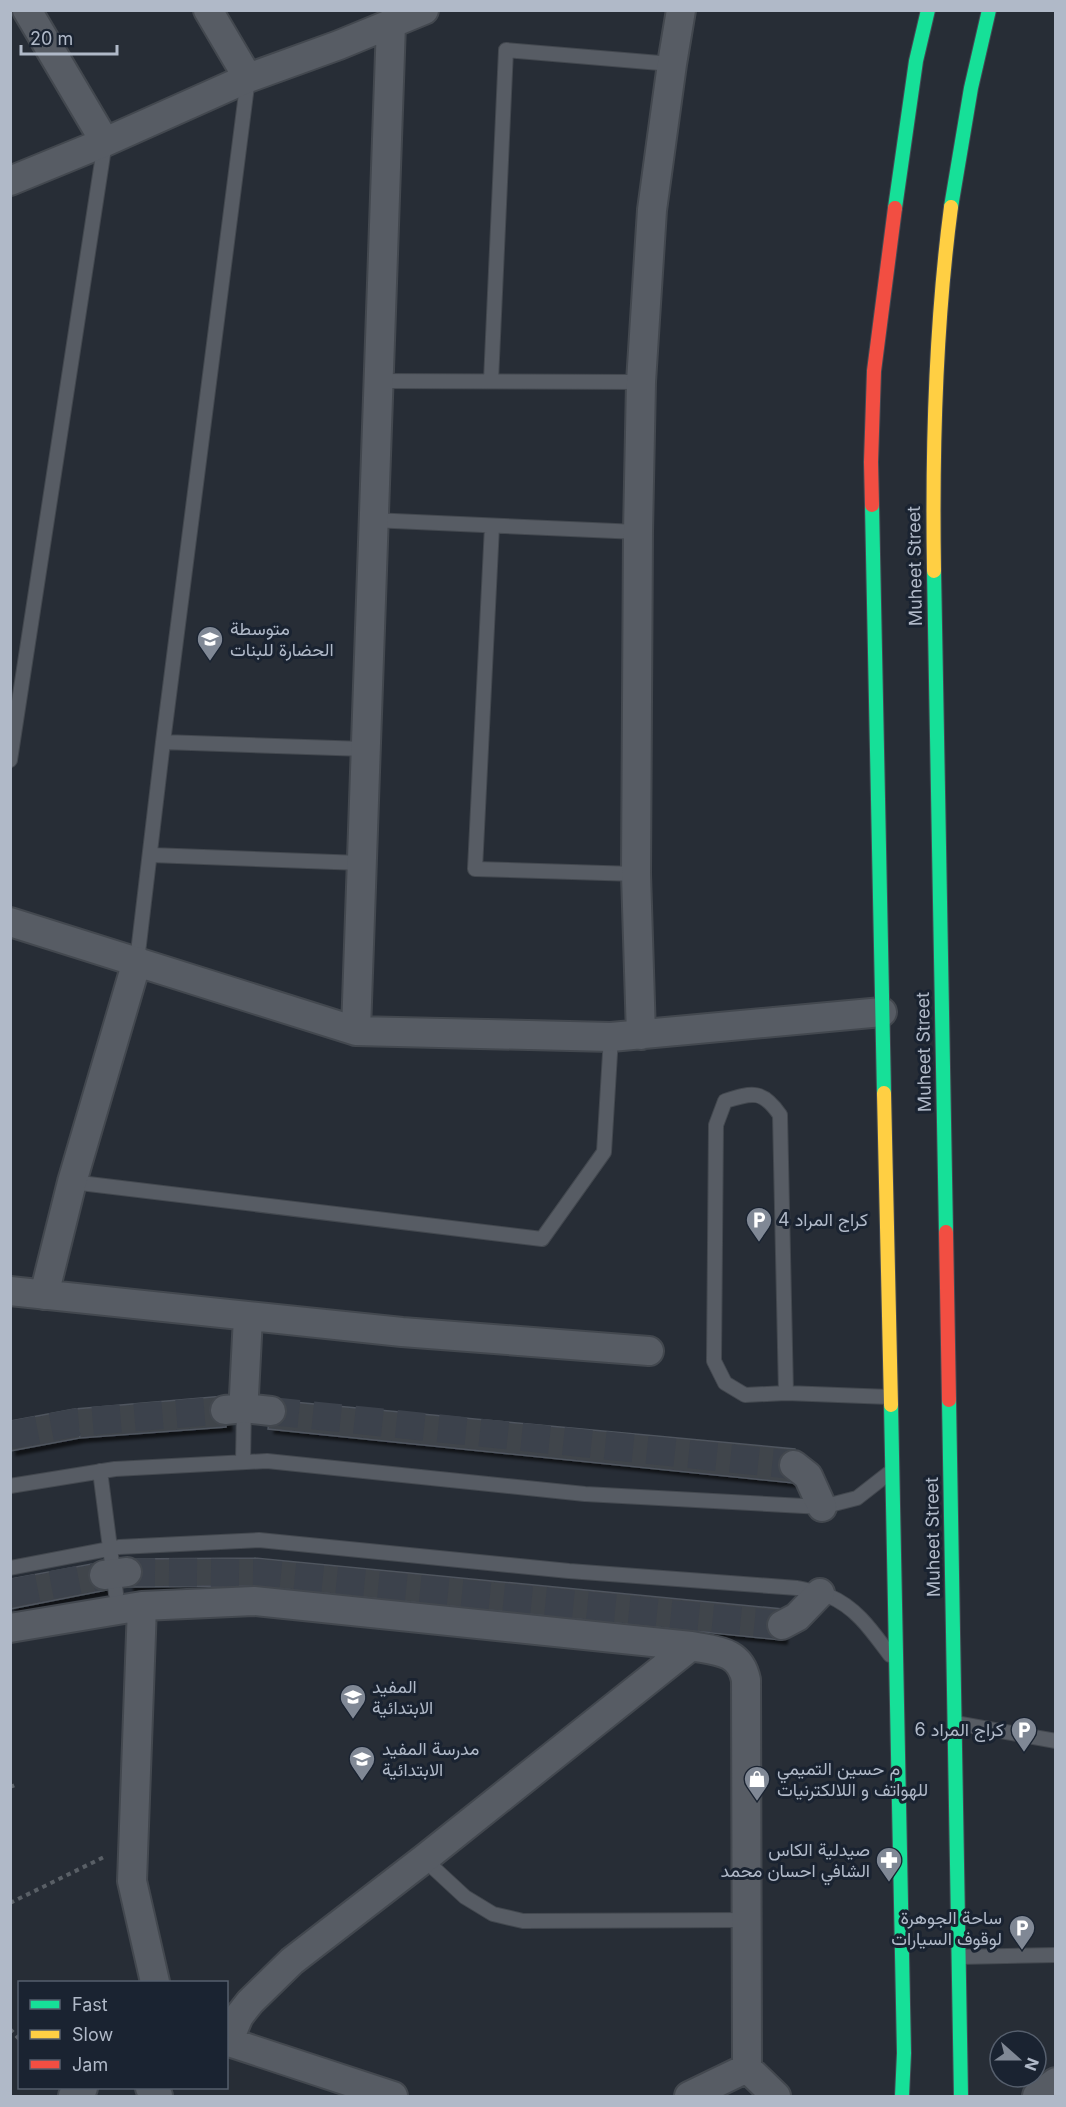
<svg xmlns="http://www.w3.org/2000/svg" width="1066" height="2107" font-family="Inter,Vazirmatn,sans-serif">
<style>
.building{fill:#3f444c;stroke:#4f555e;stroke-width:1.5;filter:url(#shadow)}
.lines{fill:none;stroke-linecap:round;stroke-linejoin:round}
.street-tunnel{stroke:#3c424c;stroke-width:28;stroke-dasharray:28 14;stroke-linecap:butt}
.lane-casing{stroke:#43484f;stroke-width:16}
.street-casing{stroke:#43484f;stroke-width:32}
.fast-casing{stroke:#444a53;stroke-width:16}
.slow-casing{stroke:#444a53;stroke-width:16}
.jam-casing{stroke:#444a53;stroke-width:16}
.path{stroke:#595f66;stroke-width:4;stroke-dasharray:4.5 4.5;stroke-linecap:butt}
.lane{stroke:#575c64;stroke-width:14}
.street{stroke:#575c64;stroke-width:28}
.fast{stroke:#16e098;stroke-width:14}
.slow{stroke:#ffcf43;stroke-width:14}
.jam{stroke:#f24e42;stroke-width:14}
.labels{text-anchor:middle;stroke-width:6;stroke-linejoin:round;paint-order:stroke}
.street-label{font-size:18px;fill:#b0b9c8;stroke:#1a2331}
.poi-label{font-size:18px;fill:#b0b9c8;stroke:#1a2331;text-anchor:start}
</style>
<defs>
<filter id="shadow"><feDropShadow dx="6" dy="4" stdDeviation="1.5" flood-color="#0009"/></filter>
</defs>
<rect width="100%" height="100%" fill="#272d36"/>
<path class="building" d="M224 1396 226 1427 80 1438 75 1409Z
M272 1400 795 1449 793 1483 268 1429Z
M75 1409 80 1438 10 1451V1421Z
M255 1558V1586L128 1587 125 1559Z
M255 1558 783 1609 781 1640 255 1586Z
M102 1562 107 1590 10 1609V1579Z"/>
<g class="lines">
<path class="street-tunnel" d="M271 1411 794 1465
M10 1435 78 1422 225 1410
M127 1572 255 1573 782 1625
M10 1593 104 1575"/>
<g class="lane-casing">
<path id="lane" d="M377 381 641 382
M491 381 506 50 672 64
M372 520 638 532
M492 526 475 869 636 874
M163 742 365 749
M10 760 105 142
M151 855 361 863
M137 961 163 742 248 78
M72 1182 542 1239 604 1152 611 1037
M786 1393 780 1115C763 1090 753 1092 725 1101L716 1125 714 1361 725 1383 745 1395 786 1393 890 1397
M243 1462 244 1406
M100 1471 116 1594
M10 1486 115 1469 267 1461 585 1494 822 1507 857 1498 889 1473
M10 1568 119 1547 259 1540 569 1571 797 1588C807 1590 819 1592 829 1596 857 1608 872 1631 890 1655
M955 1723 1056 1741
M424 1859 465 1897 493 1914 523 1921 746 1920
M959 1957 1056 1955"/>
</g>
<g class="street-casing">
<path id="street" d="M27 10 105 142
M208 10 248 78
M10 181 105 142 248 78 339 45 424 10
M10 922 356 1031 611 1037 882 1012
M356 1031 391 24
M641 1035 636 874 638 532 641 382 652 210 672 64 681 10
M10 1291 402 1332 649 1351
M44 1295 72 1182 137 961
M244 1395 248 1317
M225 1410 244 1408 271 1411
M794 1465 808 1476 822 1507
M104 1575 127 1572
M142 1606 132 1881 155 1982
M782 1625 797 1617 820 1593
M10 1628 142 1606 254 1601 691 1646C716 1651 740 1650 746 1680L747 2068
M226 2041 393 2096
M228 2042 239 2016 250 2002 292 1961 424 1859 691 1646
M150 2088 158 2096
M73 2096 83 2088
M689 2096 747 2068 776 2096
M1037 2096 1056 2082"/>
</g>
<g class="fast-casing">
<path id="fast" d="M951 207 971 88 989 10
M895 208 916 61 928 10
M872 505 884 1093
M934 571 946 1232
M949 1400 961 2096
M891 1405 904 2053 902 2096"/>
</g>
<g class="slow-casing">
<path id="slow" d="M934 571C932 449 935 328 951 207
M884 1093 891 1405"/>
</g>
<g class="jam-casing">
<path id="jam" d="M872 505 871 462 874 371 895 208
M946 1232 949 1400"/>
</g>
<path class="path" d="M10 1787 15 1785
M10 1903 104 1857
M10 2029 20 2040"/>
<use href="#lane" class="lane"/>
<use href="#street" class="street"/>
<use href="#fast" class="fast"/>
<use href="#slow" class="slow"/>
<use href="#jam" class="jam"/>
</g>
<defs>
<g id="school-pin" transform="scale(1.35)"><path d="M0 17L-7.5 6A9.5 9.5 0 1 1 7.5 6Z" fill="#808895" stroke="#1a2331"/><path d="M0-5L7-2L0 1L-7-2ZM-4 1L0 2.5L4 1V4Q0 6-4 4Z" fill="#fff"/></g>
<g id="parking-pin" transform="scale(1.35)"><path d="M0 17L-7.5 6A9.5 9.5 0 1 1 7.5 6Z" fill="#808895" stroke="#1a2331"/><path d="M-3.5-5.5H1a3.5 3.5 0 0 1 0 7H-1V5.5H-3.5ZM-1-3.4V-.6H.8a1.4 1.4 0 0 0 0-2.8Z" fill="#fff"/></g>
<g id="shop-pin" transform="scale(1.35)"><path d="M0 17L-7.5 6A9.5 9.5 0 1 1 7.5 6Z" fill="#808895" stroke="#1a2331"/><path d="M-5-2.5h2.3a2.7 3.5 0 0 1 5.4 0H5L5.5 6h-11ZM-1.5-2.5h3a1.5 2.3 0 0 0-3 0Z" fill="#fff"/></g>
<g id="pharmacy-pin" transform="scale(1.35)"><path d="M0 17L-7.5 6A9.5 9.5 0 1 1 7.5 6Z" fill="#808895" stroke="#1a2331"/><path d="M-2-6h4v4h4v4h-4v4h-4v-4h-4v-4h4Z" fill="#fff"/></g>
</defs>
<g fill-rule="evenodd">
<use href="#school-pin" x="210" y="639"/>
<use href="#parking-pin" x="759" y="1220"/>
<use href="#school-pin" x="353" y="1697"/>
<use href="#parking-pin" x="1024" y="1730"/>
<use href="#school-pin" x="362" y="1759"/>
<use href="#shop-pin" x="757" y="1779"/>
<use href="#pharmacy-pin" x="889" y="1860"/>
<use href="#parking-pin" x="1022" y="1928"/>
</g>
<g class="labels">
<g class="street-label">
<text transform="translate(915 566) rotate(-91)" y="6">Muheet Street</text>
<text transform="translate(924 1052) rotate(-91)" y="6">Muheet Street</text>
<text transform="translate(933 1537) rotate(-91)" y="6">Muheet Street</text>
</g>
<g class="poi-label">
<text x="230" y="635">متوسطة<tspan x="230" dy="21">الحضارة للبنات</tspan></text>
<text x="778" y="1226">كراج المراد 4</text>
<text x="372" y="1693">المفيد<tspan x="372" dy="21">الابتدائية</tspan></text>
<text x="1004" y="1736" text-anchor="end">كراج المراد 6</text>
<text x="382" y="1755">مدرسة المفيد<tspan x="382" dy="21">الابتدائية</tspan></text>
<text x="777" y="1775">م حسين التميمي<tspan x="777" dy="21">للهواتف و اللالكترنيات</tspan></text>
<text x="870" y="1856" text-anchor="end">صيدلية الكاس<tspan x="870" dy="21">الشافي احسان محمد</tspan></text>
<text x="1002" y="1924" text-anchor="end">ساحة الجوهرة<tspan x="1002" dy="21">لوقوف السيارات</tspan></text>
</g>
</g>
<rect width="1066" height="2107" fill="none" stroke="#b0b9c8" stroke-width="24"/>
<rect x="18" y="1981" width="210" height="108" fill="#1a2331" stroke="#565f6d" stroke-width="1.5"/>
<rect x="30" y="2000" width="30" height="9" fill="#16e098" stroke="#565f6d" stroke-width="1.5"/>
<text x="72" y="2011" font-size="18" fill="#b0b9c8">Fast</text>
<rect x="30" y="2030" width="30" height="9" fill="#ffcf43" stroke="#565f6d" stroke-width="1.5"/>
<text x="72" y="2041" font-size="18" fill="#b0b9c8">Slow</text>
<rect x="30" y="2060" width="30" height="9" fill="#f24e42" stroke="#565f6d" stroke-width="1.5"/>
<text x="72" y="2071" font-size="18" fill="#b0b9c8">Jam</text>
<g transform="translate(1018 2059) rotate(111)"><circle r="28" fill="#1a2331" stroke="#565f6d" stroke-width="1.5"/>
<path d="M0-4.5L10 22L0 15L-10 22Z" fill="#808895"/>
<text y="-9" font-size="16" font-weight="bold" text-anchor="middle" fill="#b0b9c8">N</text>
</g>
<path d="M21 45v9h96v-9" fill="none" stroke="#b0b9c8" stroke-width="3"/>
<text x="30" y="45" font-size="18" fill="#b0b9c8" stroke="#1a2331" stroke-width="4.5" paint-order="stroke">20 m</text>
</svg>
